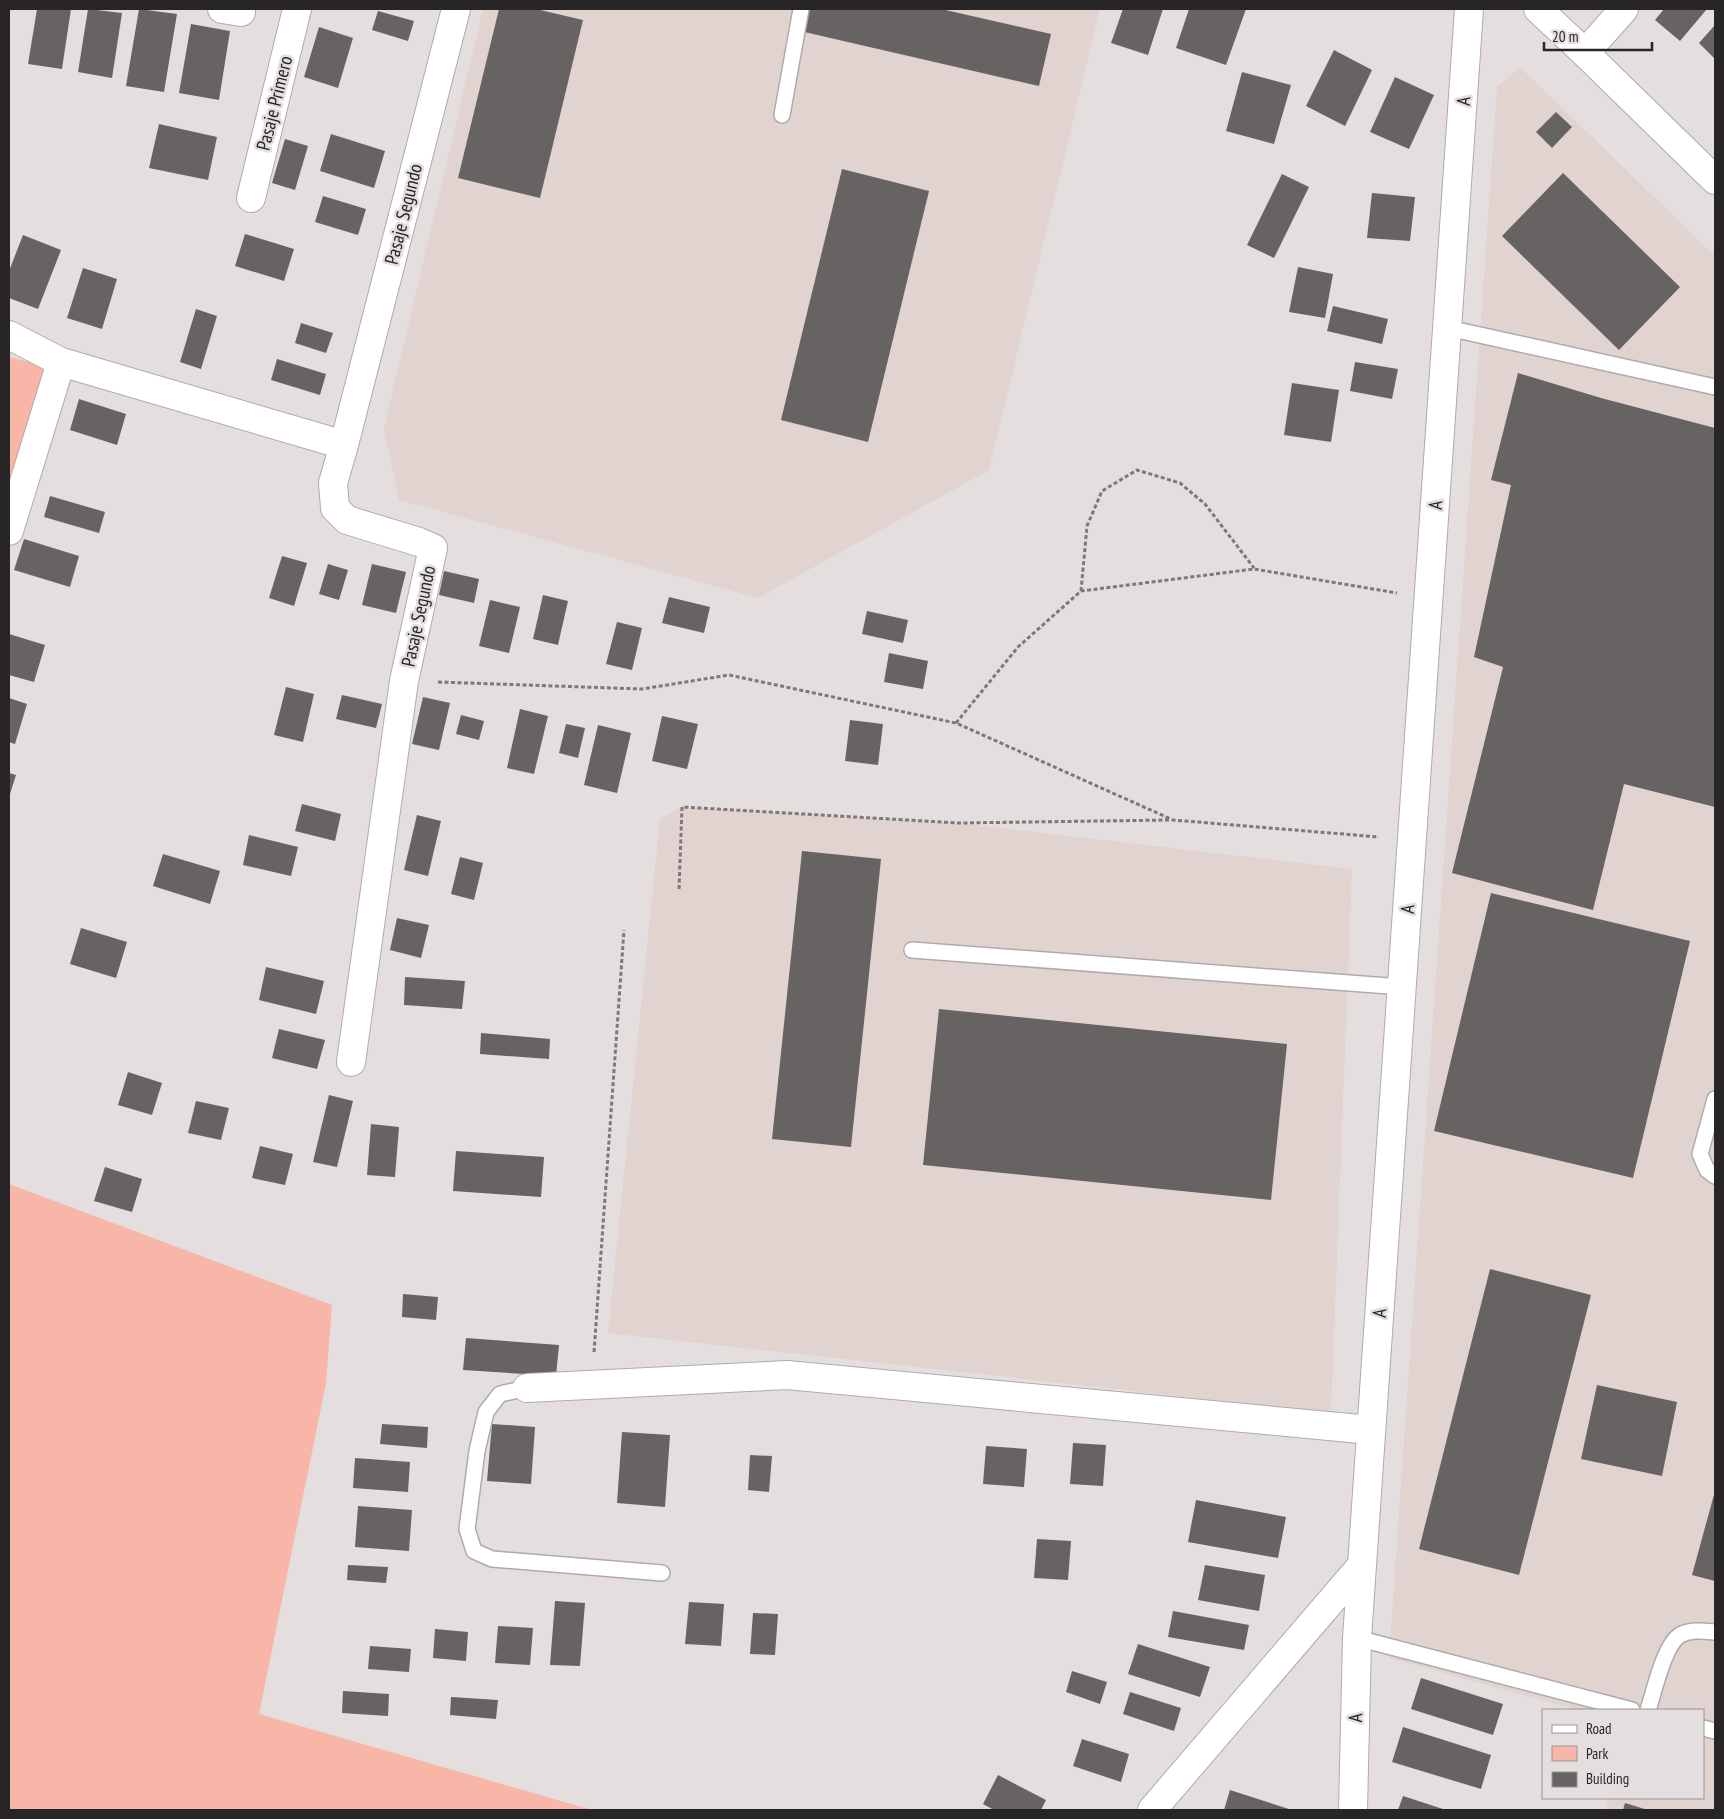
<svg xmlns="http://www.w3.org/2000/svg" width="1724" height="1819" font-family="'PT Sans Narrow',sans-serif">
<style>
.built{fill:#e1d3d0}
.green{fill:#f8b6a9}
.building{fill:#676362}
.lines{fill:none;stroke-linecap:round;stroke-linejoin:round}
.service-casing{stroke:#b0abaa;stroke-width:18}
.minor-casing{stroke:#b0abaa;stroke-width:30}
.secondary-casing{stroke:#b0abaa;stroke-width:30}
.path{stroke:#7d7979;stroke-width:3;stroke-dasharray:4 2.5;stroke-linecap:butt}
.service{stroke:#fff;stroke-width:15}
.minor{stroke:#fff;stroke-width:28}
.secondary{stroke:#fff;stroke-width:28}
.labels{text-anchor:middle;stroke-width:5;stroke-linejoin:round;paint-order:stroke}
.street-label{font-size:19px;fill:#272525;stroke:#e4dfde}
</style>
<rect width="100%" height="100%" fill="#e4dfde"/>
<path class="built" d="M483 9H1100L989 470 758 598 399 500 384 428Z
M1520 67 1715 256V1810H1605L1608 1798H1703V1710H1578L1389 1658 1497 87Z
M682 807 959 823 1352 869 1331 1413 608 1333 660 818Z"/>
<path class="green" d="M9 357 45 366 9 493Z
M9 1184 332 1305 326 1383 259 1714 592 1810H9Z"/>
<path class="building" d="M37 9H71L62 69 28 64Z
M88 9 122 13 112 78 78 72Z
M139 9 177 14 164 92 126 86Z
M499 9H536L583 20 540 198 458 178Z
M805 9H941L1051 34 1039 86 800 31Z
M1123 9H1163L1148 55 1111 43Z
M1189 9H1246L1226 65 1176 48Z
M1664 9H1707L1680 41 1655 20Z
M378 11 414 21 408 41 372 30Z
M191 24 230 31 219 100 179 93Z
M1715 25V59L1699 43Z
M319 27 353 38 338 88 304 77Z
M1334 50 1372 70 1345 126 1306 106Z
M1242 72 1291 85 1274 144 1226 131Z
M1395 77 1434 95 1409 149 1370 132Z
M1556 112 1572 127 1552 148 1536 132Z
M159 124 217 137 208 180 149 168Z
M331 134 385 151 374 188 320 171Z
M285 139 308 146 295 190 272 183Z
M842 169 929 191 868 442 781 420Z
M1563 173 1680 287 1619 350 1502 236Z
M1282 174 1309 187 1274 258 1247 245Z
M1372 193 1415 197 1410 241 1367 238Z
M323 196 366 209 358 235 315 222Z
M245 234 294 249 284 281 235 266Z
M23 235 61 250 38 309 9 298V271Z
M1298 267 1333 274 1325 318 1289 312Z
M83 268 117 279 102 329 67 318Z
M1333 306 1388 319 1382 344 1327 331Z
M196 309 217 316 201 369 180 362Z
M301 323 333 333 326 353 295 343Z
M277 359 326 374 320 395 271 380Z
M1355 362 1398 369 1392 399 1350 391Z
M1518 373 1601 398 1715 428V807L1624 784 1593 910 1452 873 1503 667 1474 657 1511 485 1491 480Z
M1292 383 1339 390 1331 442 1284 435Z
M79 399 126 414 117 445 70 430Z
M50 496 105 512 99 533 44 517Z
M24 539 79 556 70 587 14 570Z
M282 556 307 563 294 606 269 598Z
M328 564 348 570 339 600 319 594Z
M372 564 406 572 396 613 362 605Z
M444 571 479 579 474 603 439 595Z
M543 595 568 601 558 645 533 639Z
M669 597 710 607 704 633 662 623Z
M490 600 520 607 509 653 479 646Z
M867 611 908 620 903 643 862 634Z
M617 622 642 628 632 670 606 664Z
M9 634 45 645 34 682 9 675Z
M889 653 928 661 923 689 884 682Z
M286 687 314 694 303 742 274 735Z
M342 695 382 704 376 728 336 719Z
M423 697 450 703 439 750 412 744Z
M9 698 27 704 15 744 9 742Z
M520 709 548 716 534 774 507 768Z
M461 715 484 721 479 740 456 734Z
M662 716 698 724 687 769 652 761Z
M850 720 883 724 878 765 845 761Z
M566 724 585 728 578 758 559 753Z
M598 725 631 733 617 793 584 785Z
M9 773 16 775 9 797Z
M302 804 341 814 335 841 295 831Z
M417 815 441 821 428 876 404 870Z
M249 835 298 847 291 876 243 865Z
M802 851 881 859 851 1147 772 1139Z
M163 854 220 871 210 904 153 886Z
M460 857 483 863 474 900 451 894Z
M1491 893 1690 941 1633 1178 1434 1131Z
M397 918 429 925 421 958 390 950Z
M81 928 127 942 116 978 70 964Z
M266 967 324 981 316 1014 259 1000Z
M405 977 465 981 462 1009 404 1005Z
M939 1009 1287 1044 1271 1200 923 1165Z
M279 1029 325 1040 317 1069 272 1058Z
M481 1033 550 1039 549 1059 480 1054Z
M128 1072 162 1083 152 1115 118 1105Z
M329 1095 353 1101 337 1167 313 1162Z
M196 1101 229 1108 221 1140 188 1133Z
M371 1124 399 1127 395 1177 367 1175Z
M260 1146 293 1154 285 1185 252 1178Z
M456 1151 544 1157 541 1197 453 1191Z
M105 1167 142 1179 132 1212 94 1201Z
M1490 1269 1591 1295 1519 1575 1419 1549Z
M403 1294 438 1297 436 1320 402 1317Z
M466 1338 559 1345 556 1376 463 1370Z
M1597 1385 1677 1402 1662 1476 1581 1459Z
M382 1424 428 1427 427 1448 380 1444Z
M492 1424 535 1427 531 1484 487 1481Z
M622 1432 670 1435 665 1507 617 1503Z
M1073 1443 1106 1445 1103 1486 1070 1484Z
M986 1446 1027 1449 1024 1487 983 1484Z
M750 1455 772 1456 769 1492 748 1490Z
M355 1458 410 1462 408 1492 353 1488Z
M1715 1491V1581L1692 1575Z
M1196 1500 1286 1517 1278 1558 1188 1542Z
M358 1506 412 1510 409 1551 355 1547Z
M1037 1539 1071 1541 1068 1580 1034 1578Z
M348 1565 388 1567 386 1583 347 1580Z
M1205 1565 1265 1575 1259 1611 1198 1600Z
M555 1601 585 1603 580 1666 550 1665Z
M689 1602 724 1604 721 1646 685 1644Z
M1173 1611 1249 1625 1244 1650 1168 1637Z
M753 1613 778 1614 775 1655 750 1654Z
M498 1626 533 1628 530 1665 495 1663Z
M435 1629 468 1632 466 1661 433 1658Z
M1138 1644 1210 1667 1200 1697 1128 1674Z
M370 1646 411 1649 409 1672 368 1669Z
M1072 1671 1107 1682 1100 1704 1066 1692Z
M1421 1678 1503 1704 1493 1735 1411 1709Z
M343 1691 389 1694 388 1716 342 1713Z
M1130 1692 1181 1708 1174 1731 1123 1714Z
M451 1697 498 1700 496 1719 450 1715Z
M1403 1727 1491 1755 1481 1789 1392 1762Z
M1082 1739 1129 1754 1121 1782 1073 1766Z
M998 1775 1046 1800 1041 1810H994L983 1804Z
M1230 1790 1292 1810H1224Z
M1403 1796 1446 1810H1398Z
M1625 1803 1648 1810H1623Z"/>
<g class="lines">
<g class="service-casing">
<path id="service" d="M782 115 801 9
M1448 328 1715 387
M912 950 1402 987
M1715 1099 1700 1154 1707 1170 1715 1176
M527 1388 500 1394 486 1412 477 1451 467 1529 474 1551 492 1559 662 1573
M1357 1638 1632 1710
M1648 1710C1654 1692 1664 1645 1680 1635 1691 1629 1704 1631 1715 1632
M1703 1728 1715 1731"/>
</g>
<g class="minor-casing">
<path id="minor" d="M222 9 241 12
M1585 53 1624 9
M251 198 297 9
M9 335 61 362 344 445
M9 531 61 362
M351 1062 404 681 433 548 419 542 347 520 335 508 333 483 344 445 456 9
M527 1388 787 1375 1371 1430
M1152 1810 1362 1565
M1353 1810 1357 1638 1469 9"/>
</g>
<g class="secondary-casing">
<path id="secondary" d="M1538 9 1585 53 1715 180"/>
</g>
<path class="path" d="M1081 591 1087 526 1102 491 1137 470 1180 483 1205 504 1254 568
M438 682 642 689 729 675 956 723 1173 820 1379 837
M956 723 1018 647 1081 591 1254 569 1397 593
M679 889 682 807 959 823 1170 820
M594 1352 624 930"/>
<use href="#service" class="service"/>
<use href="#minor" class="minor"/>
<use href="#secondary" class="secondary"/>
</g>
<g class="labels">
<g class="street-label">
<text transform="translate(1463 101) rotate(-86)" y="7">A</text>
<text transform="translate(274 103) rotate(-76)" y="7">Pasaje Primero</text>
<text transform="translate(403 214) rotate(-76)" y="7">Pasaje Segundo</text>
<text transform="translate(1435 505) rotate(-86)" y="7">A</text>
<text transform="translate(418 616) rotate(-78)" y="7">Pasaje Segundo</text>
<text transform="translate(1407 909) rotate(-86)" y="7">A</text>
<text transform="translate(1379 1313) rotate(-86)" y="7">A</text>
<text transform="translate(1355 1718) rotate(-89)" y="7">A</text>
</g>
</g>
<rect width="1724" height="1819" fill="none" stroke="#272525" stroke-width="20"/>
<rect x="1542" y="1709" width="162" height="90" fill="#e4dfde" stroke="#989594"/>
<rect x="1552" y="1725" width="25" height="8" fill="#ffffff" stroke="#989594"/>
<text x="1586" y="1734" font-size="15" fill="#272525">Road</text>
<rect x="1552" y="1746" width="25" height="15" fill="#f8b6a9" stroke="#989594"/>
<text x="1586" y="1759" font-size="15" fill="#272525">Park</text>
<rect x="1552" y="1772" width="25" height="15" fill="#676362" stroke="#989594"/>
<text x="1586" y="1784" font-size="15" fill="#272525">Building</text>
<path d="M1544 42v8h108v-8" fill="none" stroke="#272525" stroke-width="2.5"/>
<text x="1552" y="42" font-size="15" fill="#272525" stroke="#e4dfde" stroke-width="4" paint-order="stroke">20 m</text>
</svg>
